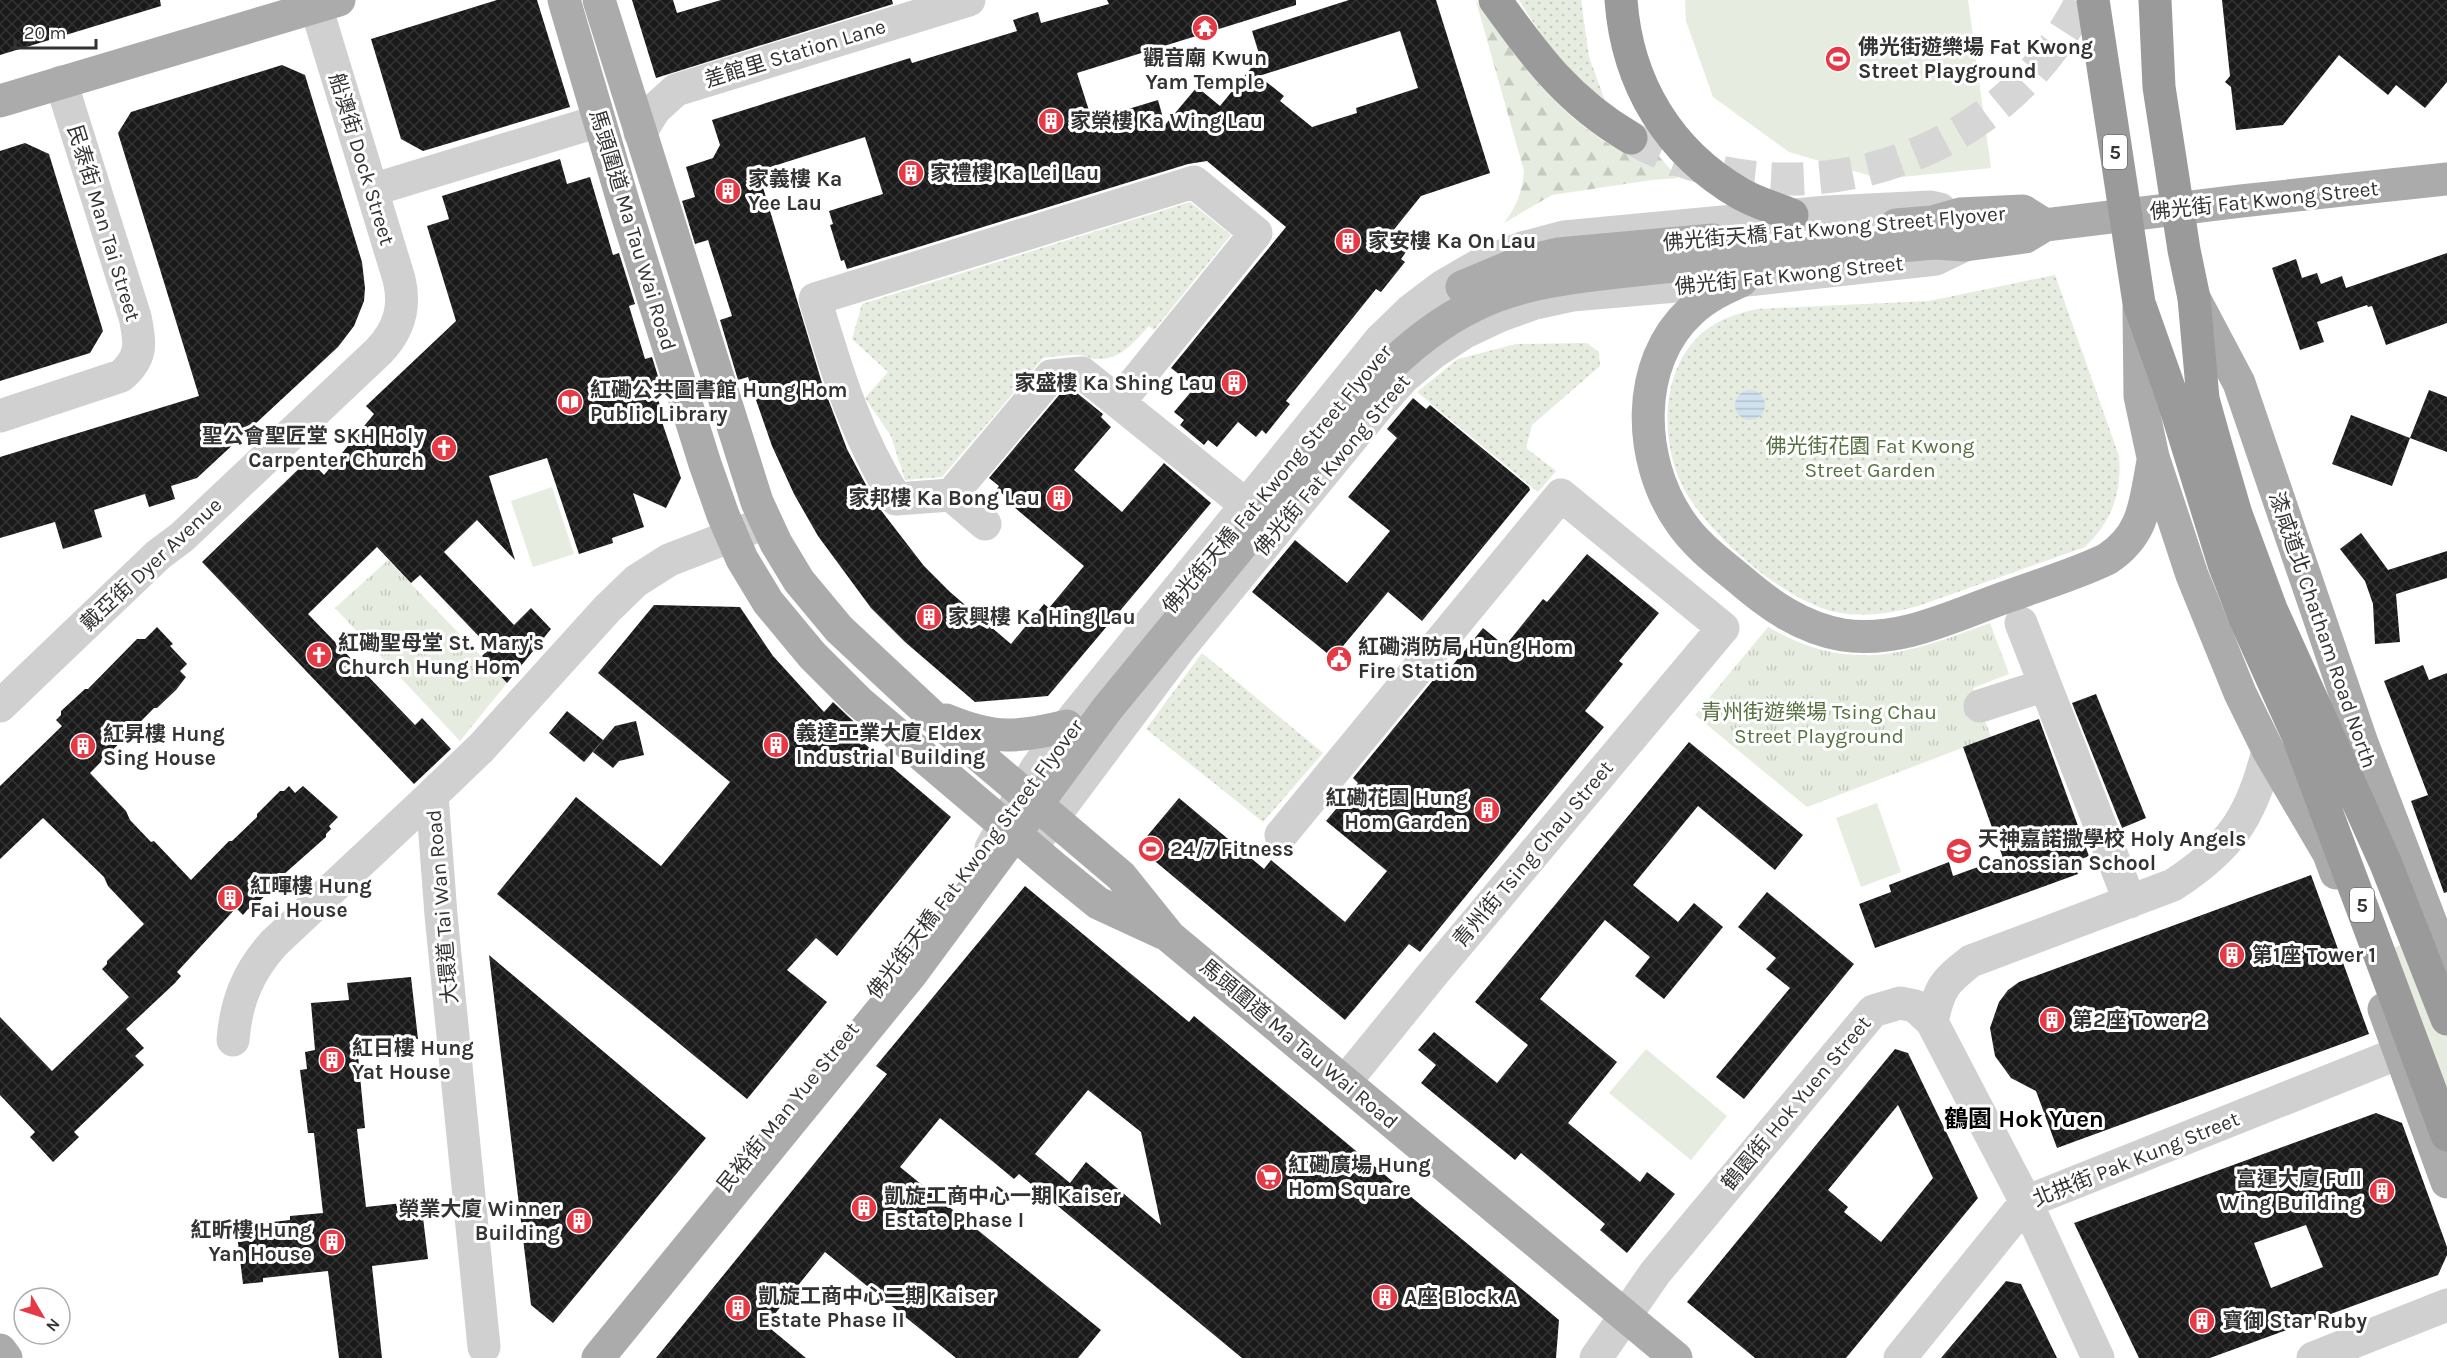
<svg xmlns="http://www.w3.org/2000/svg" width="2447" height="1358" font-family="Karla,'Noto Sans TC',sans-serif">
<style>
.grass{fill:#e6ecdf}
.forest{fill:url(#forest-firs)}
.park{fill:url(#park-tufts)}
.garden{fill:url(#garden-dots)}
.water{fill:url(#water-rules)}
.building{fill:url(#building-cross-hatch);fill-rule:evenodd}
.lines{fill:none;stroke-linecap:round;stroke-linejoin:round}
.highway-tunnel{stroke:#d6d6d6;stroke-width:33;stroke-dasharray:33 16;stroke-linecap:butt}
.minor{stroke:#d0d0d0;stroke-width:33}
.major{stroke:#ababab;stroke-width:33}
.highway{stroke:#9a9a9a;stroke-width:33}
.labels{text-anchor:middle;stroke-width:6;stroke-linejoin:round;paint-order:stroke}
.shield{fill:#fff;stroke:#707070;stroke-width:1.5}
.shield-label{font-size:20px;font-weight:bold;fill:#333}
.poi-label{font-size:21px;font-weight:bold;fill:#333;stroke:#fff;text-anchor:start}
.street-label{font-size:21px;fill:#333;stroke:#fff}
.park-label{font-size:21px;fill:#56703f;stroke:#fff}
.quarter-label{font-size:24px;font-weight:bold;fill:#000;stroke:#fff}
</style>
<defs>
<pattern id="forest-firs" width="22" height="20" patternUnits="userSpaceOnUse" patternTransform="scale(1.5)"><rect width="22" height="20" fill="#e6ecdf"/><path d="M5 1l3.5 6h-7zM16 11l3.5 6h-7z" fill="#c6cbc0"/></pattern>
<pattern id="park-tufts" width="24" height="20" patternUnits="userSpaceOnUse" patternTransform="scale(1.5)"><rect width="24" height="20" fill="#e6ecdf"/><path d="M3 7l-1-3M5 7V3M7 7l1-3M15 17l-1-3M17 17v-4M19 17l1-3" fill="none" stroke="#c6cbc0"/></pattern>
<pattern id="garden-dots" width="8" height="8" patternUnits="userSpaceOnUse" patternTransform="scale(1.5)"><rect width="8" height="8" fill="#e6ecdf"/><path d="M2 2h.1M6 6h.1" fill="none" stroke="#c6cbc0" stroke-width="1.8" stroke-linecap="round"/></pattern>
<pattern id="water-rules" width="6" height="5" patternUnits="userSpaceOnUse" patternTransform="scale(1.5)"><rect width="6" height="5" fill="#cfe2ee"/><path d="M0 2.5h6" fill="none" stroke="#b2c2cd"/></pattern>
<pattern id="building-cross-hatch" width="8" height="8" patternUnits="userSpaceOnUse" patternTransform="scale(1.5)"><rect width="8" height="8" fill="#1a1a1a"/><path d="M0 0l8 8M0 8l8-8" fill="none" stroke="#333"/></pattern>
</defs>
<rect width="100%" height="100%" fill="#fff"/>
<path class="grass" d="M1685 0H1968L1991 168 1881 179 1789 152 1713 97 1686 21Z
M552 487 574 554 533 567 511 501Z
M1877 803 1901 872 1861 887 1836 818Z
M2415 939 2447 1027V1101L2391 949Z
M1646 1049 1727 1116 1691 1160 1609 1093Z"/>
<path class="forest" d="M1476 1C1521 64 1553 112 1622 152L1636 130 1678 178 1652 180 1552 195 1504 223C1517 206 1522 192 1524 171Z"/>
<path class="park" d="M388 560 507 683 460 741 335 608Z
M1990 623 2009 674 1973 688 1991 737 1807 807 1695 715 1768 627C1852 675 1906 654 1990 623Z"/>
<path class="garden" d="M1519 0H1581L1589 57 1606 103C1569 75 1543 39 1519 0Z
M1190 202 1231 235 1154 330 1149 326C1134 343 1119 361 1094 359 1090 358 1085 356 1081 355 1069 354 1055 357 1043 358L942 477 905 480 891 436 865 398 888 372 852 339 862 304Z
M2055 275 2119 456C2122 493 2112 521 2085 547L1918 606C1892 613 1868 617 1841 613 1788 605 1709 535 1684 489 1658 440 1660 361 1710 327 1725 317 1740 313 1757 309L1929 301Z
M1587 343 1599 352 1600 366 1532 425 1526 448 1556 471 1538 492 1417 392 1458 359 1516 344Z
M1202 653 1323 753 1263 822 1146 729Z"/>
<path class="water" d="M1735 405a15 15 0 1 1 30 0a15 15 0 1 1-30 0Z"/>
<path class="building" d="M0 0H160L161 6 0 55Z
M497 0H537L570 107 423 151 401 139 371 39Z
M632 0H673L677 13 721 0H892L893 4 656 78Z
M1107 0H1296V5L1077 73 1092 120 1158 100 1165 125 1197 87 1220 106 1260 57 1252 31 1349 0H1436L1490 173 1421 196 1388 237 1406 252 1401 259 1405 262 1381 292 1376 289 1286 401 1290 404 1266 434 1262 430 1256 437 1238 422 1217 447 1208 440 1204 445 1180 425 1184 420 1174 412 1195 387 1171 368 1286 227 1207 161 1188 164 847 269 844 260 841 261 837 248 830 225 833 224 829 211 883 194 865 137 758 171 822 383 847 449 865 483 880 509 924 566 950 592 1011 644 1044 604 1049 608 1084 566 1014 507 1015 505 997 489 999 486 989 478 1060 394 1072 393 1075 395 1077 393 1103 414 1101 417 1111 427 1074 470 1122 512 1164 463 1211 503 1048 696 975 702 905 642 871 608 818 536 794 494 772 446 748 377 738 380 720 320 732 316 708 240 695 244 682 201 695 197 686 167 713 158 720 145 712 120 910 58 912 63 1017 31 1013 20 1038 12 1041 23 1109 4ZM1400 31 1418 88 1356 108 1357 113 1312 127 1280 101 1284 96 1259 76Z
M2222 0H2447V82L2425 108 2396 85 2388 95 2339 55 2283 125 2236 130 2231 87 2225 82 2230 76Z
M282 65 305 75 362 262 365 288 364 301 354 326 338 347 197 478 171 486 175 499 149 507 145 494 94 510 102 537 63 549 55 522 0 538V457L199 396 118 133 131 112Z
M25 143 49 154 103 331 90 353 0 381V151Z
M560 159 567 184 590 177 613 255 619 253 635 304 629 306 645 359 652 357 661 386 654 387 665 421 662 422 681 478 666 508 633 493 644 527 612 538 613 543 579 554 547 458 489 476 515 560 477 520 444 552 514 625 531 608 551 629 507 683 482 656 490 648 420 575 411 583 377 547 308 614 415 725 422 718 451 749 414 784 202 562 309 459 324 475 374 414 366 406 456 321 427 226 449 219 442 196Z
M2447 253V323L2386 345 2372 306 2368 307 2367 305 2317 322 2324 342 2300 350 2272 268 2296 259 2302 278 2317 273 2321 284 2342 276 2346 288Z
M2429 390 2447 397V452L2410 438Z
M1413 398 1426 409 1430 405 1529 487 1530 490 1422 621 1388 592 1333 658 1252 592 1295 540 1347 583 1390 531 1348 497 1397 438 1387 429Z
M2351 415 2410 438 2392 486 2332 464Z
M2361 533 2388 570 2447 551V578L2396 594 2400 642 2375 644 2373 604 2365 581 2340 549Z
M1587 554 1659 613 1619 661 1623 664 1585 711 1604 727 1420 952 1409 944 1345 1020 1138 847 1179 798 1264 869 1271 860 1345 922 1387 871 1326 821 1358 783 1353 778 1439 673 1443 677 1483 628 1505 646 1543 599 1547 602Z
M654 605 740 607 773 656 824 712 833 702 865 732 859 739 951 817 837 956 816 938 787 970 827 1002 747 1099 497 894 576 797 661 866 730 782 598 673Z
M157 627 173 644 170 646 187 664 180 671 186 677 176 690 157 708H154L90 773 126 811 130 820 151 842 154 841 191 880 229 841H232L257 817V814L280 791H284L289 786 295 793 303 786 338 817 329 826 331 829 326 834V837L274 883V887L251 909H248L243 915 236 908 177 972 181 976 175 983 126 1029 144 1048 135 1056 144 1065 74 1132 79 1137 53 1162 30 1137 35 1132 0 1095V1017L52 1071 129 997 102 969 107 964V961L144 924 108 886 104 877 43 818 0 859V786L62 726 56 720 61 715V711L85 689H88L137 639H145Z
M2423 665 2429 680 2447 673V892L2444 893 2411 801 2428 795 2384 681Z
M2096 694 2146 818 2122 828 2072 703Z
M567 711 603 740 584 762 549 733Z
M2039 719 2089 856 2074 862 2078 874 1875 948 1859 904 1891 892 1889 885 1949 862 1953 876 2003 858 1963 747Z
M636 721 644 755 619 761 613 768 593 752 615 726Z
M1689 742 1803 835 1775 870 1698 806 1633 885 1678 922 1694 903 1723 927 1664 999 1635 976 1650 957 1605 920 1540 999 1617 1062 1568 1123 1640 1182 1647 1172 1675 1194 1627 1253 1600 1230 1605 1224 1521 1153 1515 1160 1421 1083 1436 1065 1418 1050 1434 1032 1497 1083 1528 1045 1475 1002Z
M2311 875 2369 1034 2057 1148 2036 1091 2011 1078 1995 1056 1990 1028 1999 1002 2008 990 2019 982Z
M1025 886 1189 1022 1194 1016 1559 1320 1556 1358H1242L1019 1174 1014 1179 940 1118 900 1167 1101 1330 1078 1358H956L825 1252 766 1325 806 1358H656L887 1074 876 1066ZM1088 1090 1141 1132 1161 1225 1086 1162 1070 1183 1035 1154Z
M1767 892 1854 964 1744 1099 1716 1077 1790 988 1766 969 1776 958 1738 927Z
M489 955 706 1138 553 1323 531 1305Z
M411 977 418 1039 357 1045 365 1128 357 1129 366 1207 421 1201 428 1259 372 1266 382 1358H339L328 1271 263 1278V1282L243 1284 236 1226 290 1220V1216L323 1213 314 1133H308L300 1070 307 1069 305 1052 315 1050 311 1003 349 1000 347 983Z
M1895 1049 1908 1053 1978 1198 1846 1358H1755L1687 1302ZM1898 1105 1933 1178 1881 1242 1844 1212 1848 1207 1828 1190Z
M2376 1113 2402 1123 2447 1247V1255L2438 1275 2210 1358H2139L2074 1223ZM2306 1225 2323 1267 2271 1288 2254 1243Z
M2006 1281 2021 1284 2057 1358H1941Z"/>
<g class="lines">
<path class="highway-tunnel" d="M1631 138C1791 228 2000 165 2082 0"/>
<path class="minor" d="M640 133 655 109 676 90 969 0
M372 190 599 121
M1119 402 1256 233 1194 182 815 299C837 372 855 434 896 499L951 495 1051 376 1082 373 1256 513
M0 416 121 376C142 358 141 344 135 317L61 82
M951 495 985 524
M2021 623 2130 902
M0 706 158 555 182 537 379 351C399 330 406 307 399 279L314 0
M1980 706 2045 685
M1281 835 1561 495 1723 628 1431 976 1345 1082
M1031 847 1180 648 1379 405 1404 377 1433 353 1465 332 1499 316 1535 303 1572 295 1757 279 1936 259 1965 245
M991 848 1036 769 1067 726 1381 339 1410 311 1443 286 1481 264 1522 248 1564 237 1827 212 1931 207 1940 209
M1932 1022C1939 988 1944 982 1971 961L2173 885C2230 848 2252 817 2268 750
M233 1040C236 1001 248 972 274 943L432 795
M484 1347 441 915 432 795 481 748 607 609 636 581 669 560 765 523
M1596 1358 1655 1273 1873 1011 1900 1003 1915 1006 1932 1022 2026 1202 2098 1358
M1900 1358 2026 1202 2399 1053
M2313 1358 2447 1305"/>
<path class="major" d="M564 0 625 208 705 464 723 515 742 559 768 602 812 655 858 701 1055 868 1098 903 1163 933
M599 0 757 502 776 543 799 581 839 629 930 714 1121 876 1170 937 1676 1358
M0 101 339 0
M1896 225 1932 222 1960 214 2023 211 2045 225
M1741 281C1723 289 1706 297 1691 311 1634 363 1638 460 1679 520 1694 543 1716 560 1737 577 1768 604 1801 628 1843 635 1900 644 1957 614 2009 596 2042 584 2076 574 2107 559 2145 534 2145 503 2153 461
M1462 287 1517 264 1558 254 1713 240
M2194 298 2239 383 2362 743 2447 965
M2139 309 2140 396 2153 457 2192 575 2240 693 2268 750 2329 854 2336 873
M946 720C994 740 1018 738 1067 726
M2384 1009 2447 1182
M0 1350 6 1358
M598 1358 912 973 1107 709 1379 377C1408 347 1439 322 1477 304 1532 278 1594 275 1654 268 1748 258 1841 251 1935 243L1965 245 2025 237 2045 225 2241 201 2447 179"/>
<path class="highway" d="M1495 0C1537 58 1568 101 1631 138
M1621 0C1627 83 1668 152 1741 194 1757 203 1775 208 1792 215
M2093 0 2139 303 2173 399 2224 564 2246 621 2298 736 2447 1135
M2155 0 2159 87 2184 250 2194 298 2203 399 2215 442 2236 514 2271 609 2386 864 2447 1019"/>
</g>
<defs>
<g id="temple-disc" transform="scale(1.35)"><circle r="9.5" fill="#e63946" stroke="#fff"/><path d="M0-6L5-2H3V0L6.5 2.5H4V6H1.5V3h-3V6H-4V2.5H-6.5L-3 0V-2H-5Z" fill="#fff"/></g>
<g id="stadium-disc" transform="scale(1.35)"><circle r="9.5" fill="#e63946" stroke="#fff"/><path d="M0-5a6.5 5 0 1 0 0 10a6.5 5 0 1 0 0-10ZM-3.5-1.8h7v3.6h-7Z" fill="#fff"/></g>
<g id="building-disc" transform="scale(1.35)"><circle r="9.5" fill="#e63946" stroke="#fff"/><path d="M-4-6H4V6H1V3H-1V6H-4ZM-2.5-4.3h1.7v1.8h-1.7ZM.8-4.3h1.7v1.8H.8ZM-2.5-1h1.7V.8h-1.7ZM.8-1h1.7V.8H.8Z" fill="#fff"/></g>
<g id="library-disc" transform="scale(1.35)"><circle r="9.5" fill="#e63946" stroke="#fff"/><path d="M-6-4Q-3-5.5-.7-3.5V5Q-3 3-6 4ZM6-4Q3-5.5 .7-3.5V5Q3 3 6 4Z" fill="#fff"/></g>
<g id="church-disc" transform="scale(1.35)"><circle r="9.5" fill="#e63946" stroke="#fff"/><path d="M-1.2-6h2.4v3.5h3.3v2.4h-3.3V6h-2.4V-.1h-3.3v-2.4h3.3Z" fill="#fff"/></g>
<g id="civic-disc" transform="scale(1.35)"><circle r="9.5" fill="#e63946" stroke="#fff"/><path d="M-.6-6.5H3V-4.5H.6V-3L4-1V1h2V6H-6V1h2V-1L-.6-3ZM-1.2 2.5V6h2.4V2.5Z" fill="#fff"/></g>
<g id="school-disc" transform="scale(1.35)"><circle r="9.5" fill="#e63946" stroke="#fff"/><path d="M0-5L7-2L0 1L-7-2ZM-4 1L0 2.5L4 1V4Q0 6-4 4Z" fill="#fff"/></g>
<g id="supermarket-disc" transform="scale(1.35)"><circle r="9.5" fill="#e63946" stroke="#fff"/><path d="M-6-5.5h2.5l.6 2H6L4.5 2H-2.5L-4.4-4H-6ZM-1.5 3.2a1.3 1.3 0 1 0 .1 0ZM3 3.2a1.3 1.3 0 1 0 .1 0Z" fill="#fff"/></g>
</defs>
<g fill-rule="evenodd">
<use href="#temple-disc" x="1205" y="28"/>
<use href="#stadium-disc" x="1838" y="59"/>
<use href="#building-disc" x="1051" y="121"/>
<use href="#building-disc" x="911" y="173"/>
<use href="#building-disc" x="728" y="191"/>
<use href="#building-disc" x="1348" y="241"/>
<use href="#building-disc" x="1234" y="383"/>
<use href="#library-disc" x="570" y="402"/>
<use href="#church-disc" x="444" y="448"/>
<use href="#building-disc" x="1059" y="498"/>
<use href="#building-disc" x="929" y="617"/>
<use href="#church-disc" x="319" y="655"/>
<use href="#civic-disc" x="1339" y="659"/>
<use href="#building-disc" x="776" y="745"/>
<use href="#building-disc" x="83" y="746"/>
<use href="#building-disc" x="1487" y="810"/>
<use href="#stadium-disc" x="1151" y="849"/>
<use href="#school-disc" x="1959" y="851"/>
<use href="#building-disc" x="230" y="898"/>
<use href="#building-disc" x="2232" y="955"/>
<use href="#building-disc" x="2052" y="1020"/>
<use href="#building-disc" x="332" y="1060"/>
<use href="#supermarket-disc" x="1269" y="1177"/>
<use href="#building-disc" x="2382" y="1191"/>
<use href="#building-disc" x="864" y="1208"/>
<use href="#building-disc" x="579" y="1221"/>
<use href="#building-disc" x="332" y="1242"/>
<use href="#building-disc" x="1385" y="1297"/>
<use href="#building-disc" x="738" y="1308"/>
<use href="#building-disc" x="2202" y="1321"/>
</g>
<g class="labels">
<g class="shield">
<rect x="2103" y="135" width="24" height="34" rx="4.5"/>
<rect x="2350" y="888" width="24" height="34" rx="4.5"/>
</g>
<g class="shield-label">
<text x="2115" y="159">5</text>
<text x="2362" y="912">5</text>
</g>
<g class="poi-label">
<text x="1858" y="54">佛光街遊樂場 Fat Kwong<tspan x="1858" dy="24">Street Playground</tspan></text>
<text x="1205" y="65" text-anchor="middle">觀音廟 Kwun<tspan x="1205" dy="24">Yam Temple</tspan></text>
<text x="1070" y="128">家榮樓 Ka Wing Lau</text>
<text x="930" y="180">家禮樓 Ka Lei Lau</text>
<text x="748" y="186">家義樓 Ka<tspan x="748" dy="24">Yee Lau</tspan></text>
<text x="1368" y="248">家安樓 Ka On Lau</text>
<text x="1214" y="390" text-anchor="end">家盛樓 Ka Shing Lau</text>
<text x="590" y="397">紅磡公共圖書館 Hung Hom<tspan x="590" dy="24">Public Library</tspan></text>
<text x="424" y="443" text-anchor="end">聖公會聖匠堂 SKH Holy<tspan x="424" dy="24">Carpenter Church</tspan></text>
<text x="1040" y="505" text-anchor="end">家邦樓 Ka Bong Lau</text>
<text x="948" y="624">家興樓 Ka Hing Lau</text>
<text x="338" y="650">紅磡聖母堂 St. Mary's<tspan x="338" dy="24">Church Hung Hom</tspan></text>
<text x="1358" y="654">紅磡消防局 Hung Hom<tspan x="1358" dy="24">Fire Station</tspan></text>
<text x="796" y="740">義達工業大廈 Eldex<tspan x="796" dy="24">Industrial Building</tspan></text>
<text x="103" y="741">紅昇樓 Hung<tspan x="103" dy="24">Sing House</tspan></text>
<text x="1468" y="805" text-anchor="end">紅磡花園 Hung<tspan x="1468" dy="24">Hom Garden</tspan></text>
<text x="1978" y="846">天神嘉諾撒學校 Holy Angels<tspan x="1978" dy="24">Canossian School</tspan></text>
<text x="1170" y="856">24/7 Fitness</text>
<text x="250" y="893">紅暉樓 Hung<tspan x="250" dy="24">Fai House</tspan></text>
<text x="2252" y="962">第1座 Tower 1</text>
<text x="2072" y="1027">第2座 Tower 2</text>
<text x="352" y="1055">紅日樓 Hung<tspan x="352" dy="24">Yat House</tspan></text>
<text x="1288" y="1172">紅磡廣場 Hung<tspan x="1288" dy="24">Hom Square</tspan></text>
<text x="2362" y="1186" text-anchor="end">富運大廈 Full<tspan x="2362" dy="24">Wing Building</tspan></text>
<text x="884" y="1203">凱旋工商中心一期 Kaiser<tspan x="884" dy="24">Estate Phase I</tspan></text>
<text x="560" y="1216" text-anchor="end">榮業大廈 Winner<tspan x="560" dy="24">Building</tspan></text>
<text x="312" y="1237" text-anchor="end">紅昕樓 Hung<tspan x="312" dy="24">Yan House</tspan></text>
<text x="758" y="1303">凱旋工商中心二期 Kaiser<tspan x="758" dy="24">Estate Phase II</tspan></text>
<text x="1404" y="1304">A座 Block A</text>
<text x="2222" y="1328">寶御 Star Ruby</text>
</g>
<g class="street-label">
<text transform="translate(795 53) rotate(-17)" y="7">差館里 Station Lane</text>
<text transform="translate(362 159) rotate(73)" y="7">船澳街 Dock Street</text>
<text transform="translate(2264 200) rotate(-6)" y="7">佛光街 Fat Kwong Street</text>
<text transform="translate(104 223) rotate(73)" y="7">民泰街 Man Tai Street</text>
<text transform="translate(1834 228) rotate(-5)" y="7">佛光街天橋 Fat Kwong Street Flyover</text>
<text transform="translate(633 230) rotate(73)" y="7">馬頭圍道 Ma Tau Wai Road</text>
<text transform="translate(1789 275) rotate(-6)" y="7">佛光街 Fat Kwong Street</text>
<text transform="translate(1332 465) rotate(-50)" y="7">佛光街 Fat Kwong Street</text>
<text transform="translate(1277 479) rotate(-50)" y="7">佛光街天橋 Fat Kwong Street Flyover</text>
<text transform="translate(151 564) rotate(-43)" y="7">戴亞街 Dyer Avenue</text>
<text transform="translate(2323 630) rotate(71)" y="7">漆咸道北 Chatham Road North</text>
<text transform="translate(1533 854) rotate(-50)" y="7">青州街 Tsing Chau Street</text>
<text transform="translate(975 859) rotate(-53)" y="7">佛光街天橋 Fat Kwong Street Flyover</text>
<text transform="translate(442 907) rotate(-95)" y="7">大環道 Tai Wan Road</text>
<text transform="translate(1299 1044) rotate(40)" y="7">馬頭圍道 Ma Tau Wai Road</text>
<text transform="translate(1796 1103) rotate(-50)" y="7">鶴園街 Hok Yuen Street</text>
<text transform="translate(788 1107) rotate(-51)" y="7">民裕街 Man Yue Street</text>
<text transform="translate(2136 1159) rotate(-22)" y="7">北拱街 Pak Kung Street</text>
</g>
<g class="park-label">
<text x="1870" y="453">佛光街花園 Fat Kwong<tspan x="1870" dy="24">Street Garden</tspan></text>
<text x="1819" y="719">青州街遊樂場 Tsing Chau<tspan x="1819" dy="24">Street Playground</tspan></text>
</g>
<g class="quarter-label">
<text x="2024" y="1127">鶴園 Hok Yuen</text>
</g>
</g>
<g transform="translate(42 1316) rotate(129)"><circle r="28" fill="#ffffff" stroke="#adadad" stroke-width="1.5"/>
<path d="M0-4.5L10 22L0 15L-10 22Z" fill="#e63946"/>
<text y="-9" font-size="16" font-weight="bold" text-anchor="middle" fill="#333333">N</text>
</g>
<path d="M15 39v9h81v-9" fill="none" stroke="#333333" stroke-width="3"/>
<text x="24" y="39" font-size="18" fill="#333333" stroke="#ffffff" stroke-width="4.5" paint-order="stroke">20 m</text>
</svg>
